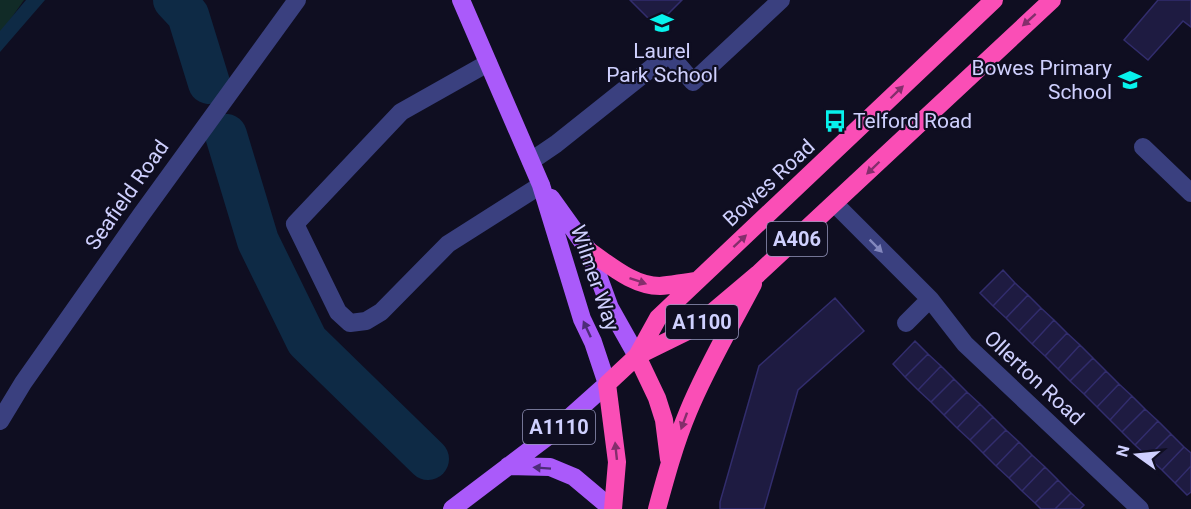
<svg xmlns="http://www.w3.org/2000/svg" width="1191" height="509" font-family="Roboto,sans-serif">
<style>
.green{fill:#112b27}
.water{fill:#0e2a45}
.lines{fill:none;stroke-linecap:round;stroke-linejoin:round}
.river{stroke:#0e2a45;stroke-width:42}
.building{fill:#1e1b41;stroke:#322d6d;stroke-width:1.5}
.minor{stroke:#3a407f;stroke-width:18}
.major{stroke:#aa5afa;stroke-width:18}
.highway{stroke:#fa4eb6;stroke-width:18}
.oneway{fill:#842e6c}
.oneway2{fill:#8488be}
.oneway3{fill:#4d2c78}
.labels{text-anchor:middle;stroke-width:4.5;stroke-linejoin:round;paint-order:stroke}
.shield{fill:#0f0e21;stroke:#9596bc;stroke-width:1.5}
.shield-label{font-size:20px;font-weight:bold;fill:#cfd0fe}
.poi-label{font-size:21px;fill:#cfd0fe;stroke:#0f0e21}
.street-label{font-size:21px;fill:#cfd0fe;stroke:#0f0e21}
</style>
<rect width="100%" height="100%" fill="#0f0e21"/>
<path class="green" d="M0 0H24L0 34Z"/>
<path class="water" d="M26 0H45L0 52V31Z"/>
<g class="lines">
<path class="river" d="M174 0 188 15 209 83
M226 135 258 241 307 341 428 459"/>
</g>
<path class="building" d="M630 0H682L656 26Z
M1158 0H1191V27L1183 21 1148 60 1124 40Z
M1003 270 1015 283 993 306 980 293Z
M1015 283 1028 295 1006 318 993 306Z
M1028 295 1041 308 1019 331 1006 318Z
M835 298 864 331 798 390 764 509H720V502L759 366Z
M1041 308 1054 320 1032 344 1019 331Z
M1054 320 1067 333 1045 356 1032 344Z
M1067 333 1080 345 1058 369 1045 356Z
M915 341 928 354 905 377 893 364Z
M1080 345 1093 358 1070 381 1058 369Z
M928 354 941 366 918 390 905 377Z
M1093 358 1106 371 1084 394 1070 381Z
M941 366 954 379 931 402 918 390Z
M1106 371 1119 384 1097 407 1084 394Z
M954 379 967 392 944 415 931 402Z
M1119 384 1132 396 1110 420 1097 407Z
M967 392 980 404 957 428 944 415Z
M1132 396 1145 409 1122 432 1110 420Z
M980 404 993 417 970 440 957 428Z
M1145 409 1158 421 1135 445 1122 432Z
M993 417 1006 430 983 453 970 440Z
M1158 421 1171 434 1148 457 1135 445Z
M1006 430 1019 442 996 466 983 453Z
M1171 434 1184 447 1162 470 1148 457Z
M1019 442 1032 455 1009 478 996 466Z
M1184 447 1191 453V466L1175 483 1162 470Z
M1032 455 1045 467 1022 491 1009 478Z
M1191 466V492L1187 495 1175 483Z
M1045 467 1058 480 1035 503 1022 491Z
M1058 480 1071 493 1055 509H1041L1035 503Z
M1071 493 1084 505 1080 509H1055Z"/>
<g class="lines">
<path class="minor" d="M488 63 401 112 295 224 338 312 350 323 366 321 381 312 448 244 541 185
M1143 147 1191 193
M531 161 556 144 669 54 693 82 781 0
M835 204 930 299 965 344 1140 509
M906 323 930 299
M0 421 23 383 141 215 297 0"/>
<path class="major" d="M551 198 589 251 610 308 637 356
M508 466 550 467 574 477 612 509
M452 509 551 434 607 384 593 342 582 319 541 185 461 0"/>
<path class="highway" d="M589 251C610 265 633 286 660 286 672 285 685 282 697 281
M637 356 658 318 994 0
M637 356 657 398 664 420 669 459
M613 509 617 462 607 384 637 356 694 328 758 274 1052 0
M657 509C666 476 675 443 688 412 706 368 731 326 753 284"/>
</g>
<defs><path id="oneway-solid" d="M-6-.8H1V-3.2L6.5 0L1 3.2V.8H-6Z" transform="scale(1.5)"/></defs>
<g class="oneway">
<use href="#oneway-solid" transform="translate(1029 20) rotate(138)"/>
<use href="#oneway-solid" transform="translate(897 92) rotate(-44)"/>
<use href="#oneway-solid" transform="translate(873 168) rotate(136)"/>
<use href="#oneway-solid" transform="translate(740 241) rotate(-43)"/>
<use href="#oneway-solid" transform="translate(638 281) rotate(19)"/>
<use href="#oneway-solid" transform="translate(684 421) rotate(110)"/>
<use href="#oneway-solid" transform="translate(616 451) rotate(-96)"/>
</g>
<use class="oneway2" href="#oneway-solid" transform="translate(876 246) rotate(45)"/>
<g class="oneway3">
<use href="#oneway-solid" transform="translate(587 329) rotate(-115)"/>
<use href="#oneway-solid" transform="translate(542 468) rotate(-176)"/>
</g>
<defs>
<g id="school-bare" transform="scale(1.8)"><path d="M0-5L7-2L0 1L-7-2ZM-4 1L0 2.5L4 1V4Q0 6-4 4Z" fill="#07f2ec" stroke="#0f0e21" stroke-width="2.5" paint-order="stroke"/></g>
<g id="bus-bare" transform="scale(1.8)"><path d="M-5-6H5V4H4V6H2V4H-2V6H-4V4H-5ZM-3.5-4V0h7V-4ZM-3.5 1.2v1.5H-2V1.2ZM2 1.2v1.5H3.5V1.2Z" fill="#07f2ec" stroke="#0f0e21" stroke-width="2.5" paint-order="stroke"/></g>
</defs>
<g fill-rule="evenodd">
<use href="#school-bare" x="662" y="23"/>
<use href="#school-bare" x="1130" y="80"/>
<use href="#bus-bare" x="835" y="121"/>
</g>
<g class="labels">
<g class="shield">
<rect x="767" y="222" width="60" height="34" rx="4.5"/>
<rect x="666" y="305" width="72" height="34" rx="4.5"/>
<rect x="523" y="410" width="72" height="34" rx="4.5"/>
</g>
<g class="shield-label">
<text x="797" y="246">A406</text>
<text x="702" y="329">A1100</text>
<text x="559" y="434">A1110</text>
</g>
<g class="poi-label">
<text x="662" y="58">Laurel<tspan x="662" dy="24">Park School</tspan></text>
<text x="1112" y="75" text-anchor="end">Bowes Primary<tspan x="1112" dy="24">School</tspan></text>
<text x="853" y="128" text-anchor="start">Telford Road</text>
</g>
<g class="street-label">
<text transform="translate(769 183) rotate(-43)" y="7">Bowes Road</text>
<text transform="translate(127 195) rotate(-55)" y="7">Seafield Road</text>
<text transform="translate(595 278) rotate(71)" y="7">Wilmer Way</text>
<text transform="translate(1034 378) rotate(43)" y="7">Ollerton Road</text>
</g>
</g>
<g transform="translate(1137 455) rotate(285)" stroke="#0f0e21" stroke-width="4.5" paint-order="stroke">
<path d="M0-4.5L10 22L0 15L-10 22Z" fill="#cfd0fe"/>
<text y="-9" font-size="16" font-weight="bold" text-anchor="middle" fill="#cfd0fe">N</text>
</g>
</svg>
